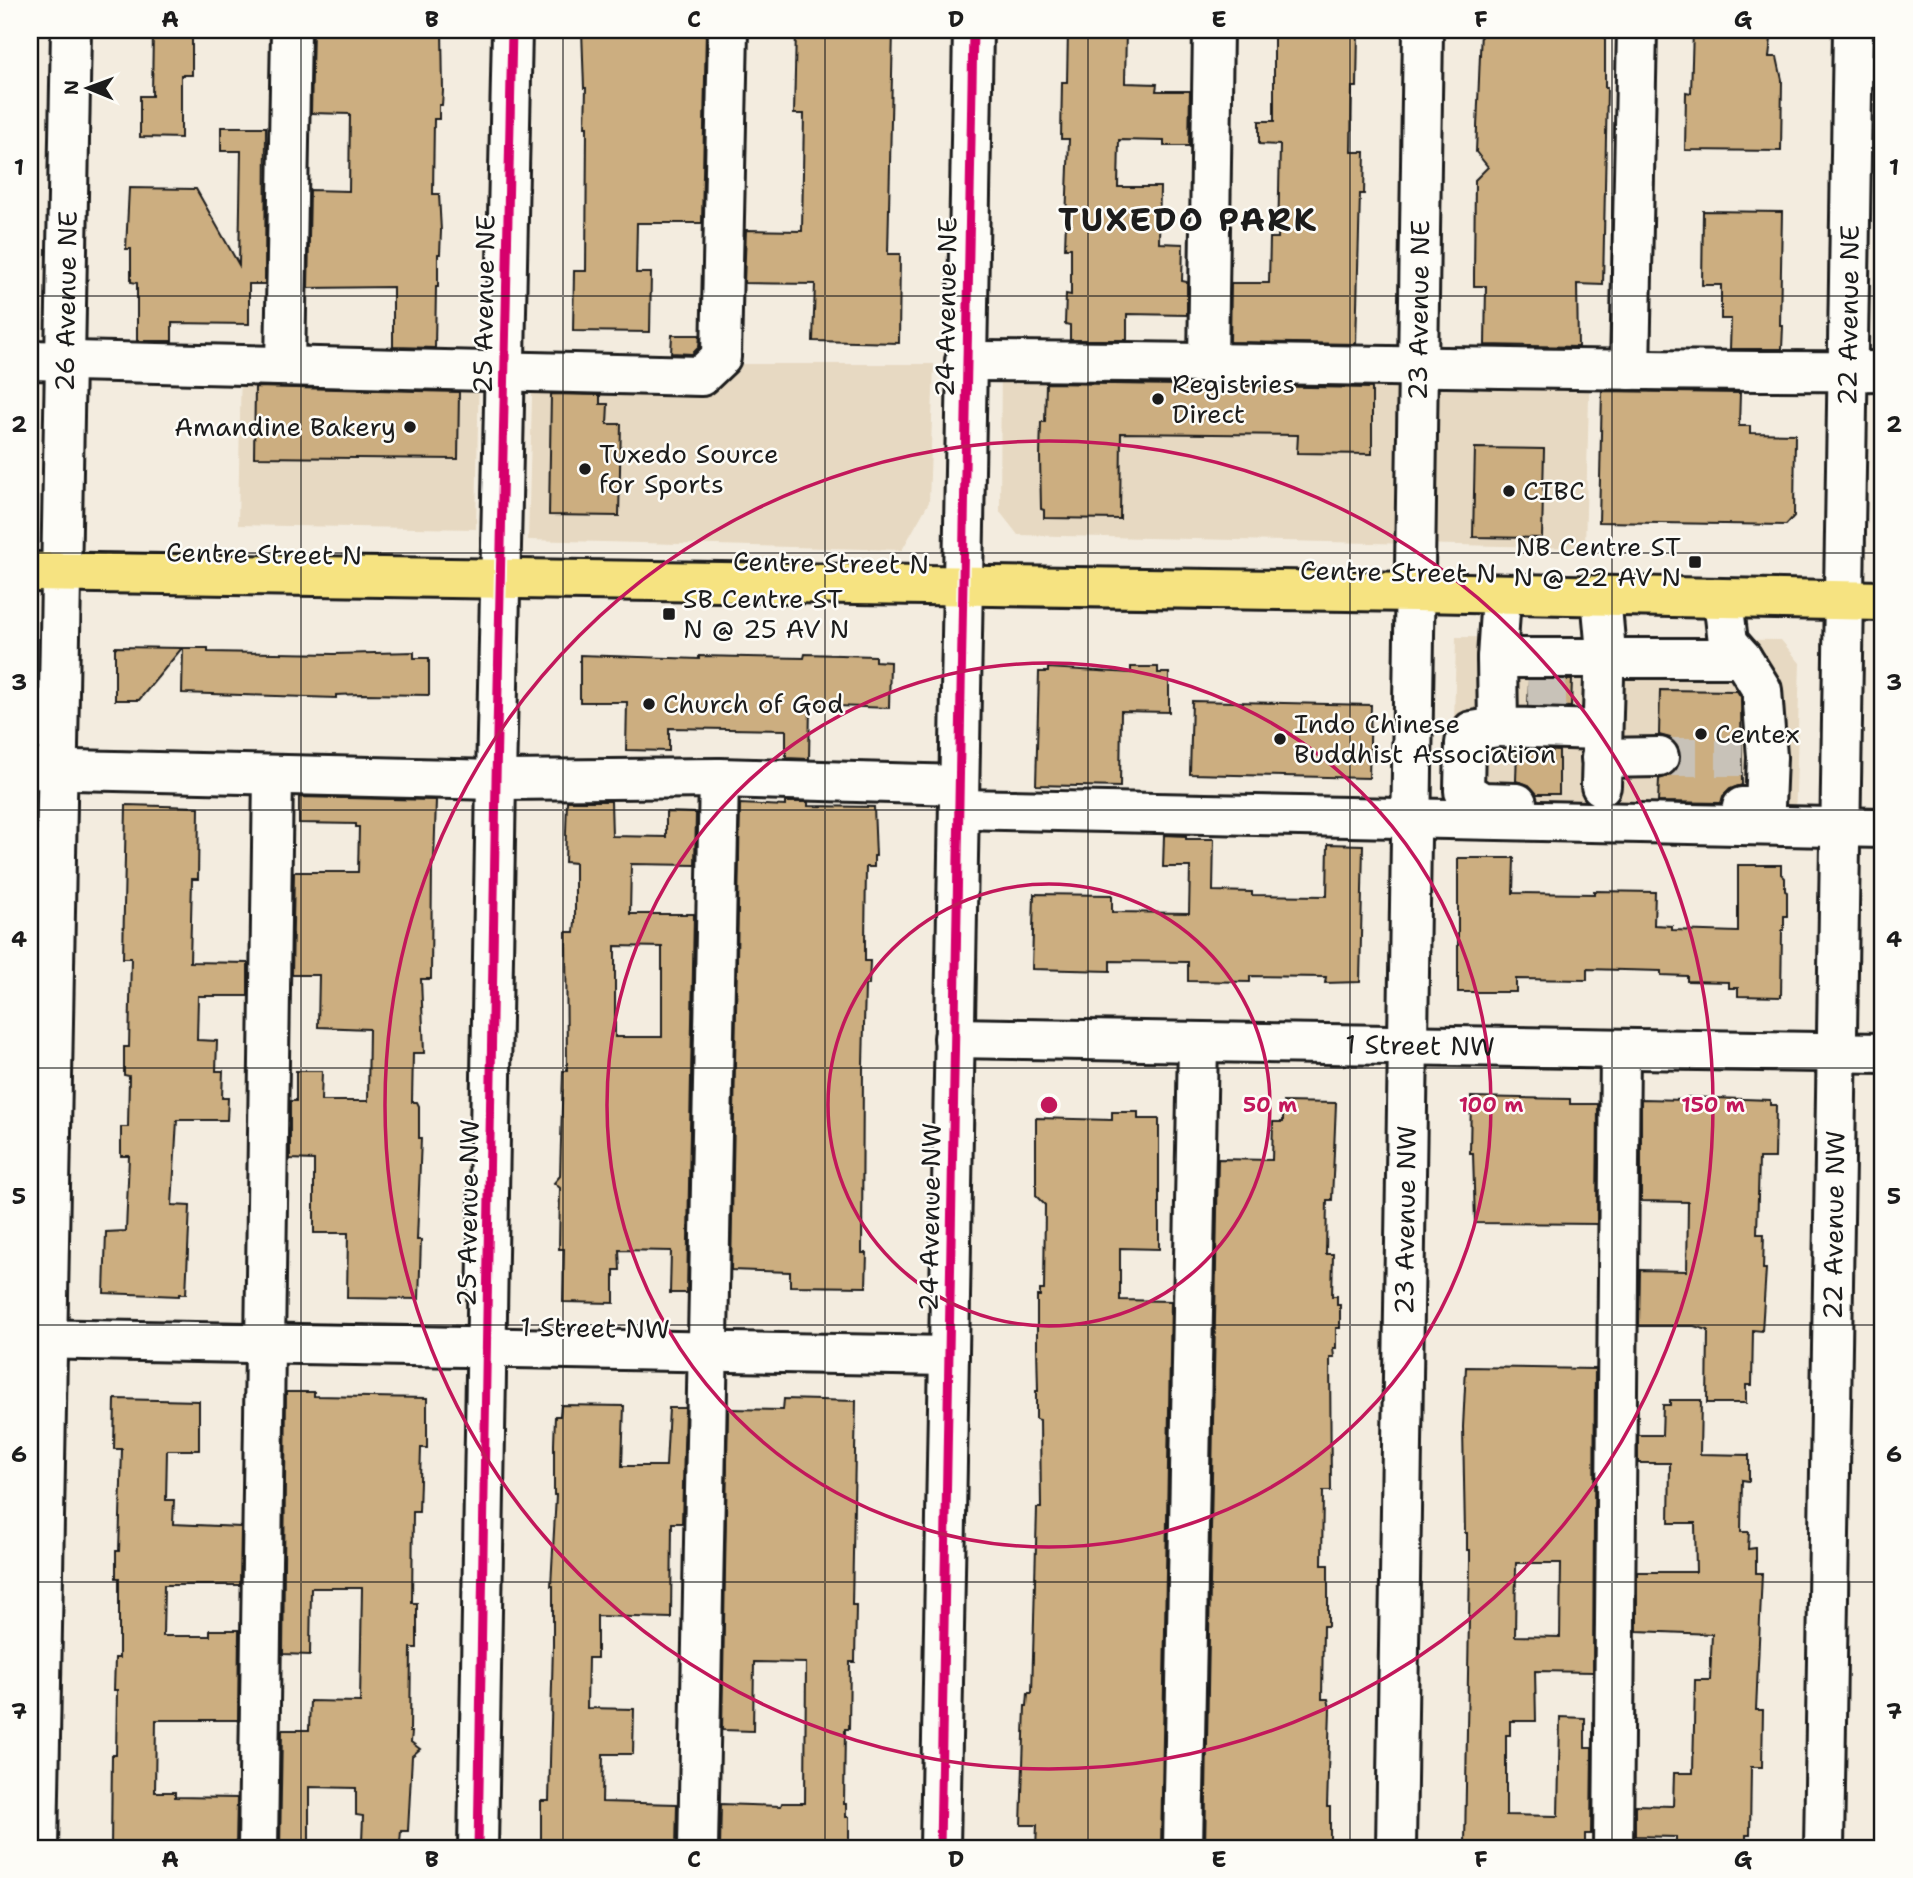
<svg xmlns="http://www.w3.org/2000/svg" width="1913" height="1878" font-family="'Shantell Sans',sans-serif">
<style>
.built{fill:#e7d9c2}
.building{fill:#ccae80;stroke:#1c1c1c;stroke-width:2;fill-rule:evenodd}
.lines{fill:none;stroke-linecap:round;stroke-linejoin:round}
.minor-tunnel{stroke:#c8c2b8;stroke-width:38;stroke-dasharray:38 19;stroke-linecap:butt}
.minor-casing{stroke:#1c1c1c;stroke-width:44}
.major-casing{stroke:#1c1c1c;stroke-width:44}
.minor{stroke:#fdfcf7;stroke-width:38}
.major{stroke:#f6e381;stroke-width:38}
.cycleway-casing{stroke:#fdfcf7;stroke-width:13}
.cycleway{stroke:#d6006c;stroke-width:9}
.grid{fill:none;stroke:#1c1c1c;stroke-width:2;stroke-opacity:0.55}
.ring{fill:none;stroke:#c2185b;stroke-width:3.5}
.poi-dot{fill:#1c1c1c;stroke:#fdfcf7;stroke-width:2.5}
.labels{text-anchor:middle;stroke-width:5;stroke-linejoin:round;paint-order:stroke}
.street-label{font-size:26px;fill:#1c1c1c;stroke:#fdfcf7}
.poi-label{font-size:26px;fill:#1c1c1c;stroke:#fdfcf7;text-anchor:start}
.district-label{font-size:33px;font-weight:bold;letter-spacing:2px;fill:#1c1c1c;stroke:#fdfcf7}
.centre{fill:#c2185b;stroke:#fdfcf7;stroke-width:3.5}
.ring-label{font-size:21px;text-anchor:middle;font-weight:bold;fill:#c2185b;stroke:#fdfcf7;stroke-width:5;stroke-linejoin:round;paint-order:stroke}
.neatline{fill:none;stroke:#1c1c1c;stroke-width:2.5}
.grid-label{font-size:23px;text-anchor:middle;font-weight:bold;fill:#1c1c1c}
</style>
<rect width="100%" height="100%" fill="#f3ecdf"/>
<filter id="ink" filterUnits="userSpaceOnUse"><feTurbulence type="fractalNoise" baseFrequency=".0143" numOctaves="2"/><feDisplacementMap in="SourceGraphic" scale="14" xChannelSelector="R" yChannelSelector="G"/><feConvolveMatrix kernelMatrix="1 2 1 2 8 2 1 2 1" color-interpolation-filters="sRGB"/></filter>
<g filter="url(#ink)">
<path class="built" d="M1001 351 1590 360 1585 548 1018 535 1000 512Z
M241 362 479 366 476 529 238 525Z
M533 364H934L929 502 902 550 528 540Z
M1456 637 1781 640 1800 663 1795 822 1452 814Z"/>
<path class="building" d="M153 30H192V75H181V138L140 137V96H152Z
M313 30H442L443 91 442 105H439V119H434L433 194H439L441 231 440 254H438V287H436L435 348 393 347V287L308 288 310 190 349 191 350 114 311 113Z
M582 30H706L702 223H637L636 273H651L650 332 573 331 574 271H586L587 127H585L586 88H584Z
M796 30H893L888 254H900L899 343 813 341 815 284 744 283 746 230 802 231 804 114H794Z
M1068 30H1126L1125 83 1157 84 1156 91H1190L1189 146H1164V141L1119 140 1118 187H1160L1159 243 1183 244 1182 281 1187 282V315L1127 314V340H1070V325L1065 324 1066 294 1071 295V248H1065L1069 139H1061L1062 82H1067Z
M1274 30H1358L1357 87H1352L1351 152H1365L1364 194H1360L1356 344 1230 342 1231 283H1269L1270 238H1278L1280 145 1259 144V121H1274Z
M1481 30H1605V88H1607L1603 285 1577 284 1578 347 1485 345 1486 286H1474V274L1475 180 1488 167 1476 152Z
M1693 30H1772L1769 57H1777L1782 80 1781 151 1685 150 1686 92 1691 93Z
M221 127H266L265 284H249V324L172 323V341H137V283L131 282V249H126L129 188 196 189 239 265 241 151H221Z
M1703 211 1782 212 1780 326H1783L1782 349H1730L1731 319H1721V285H1702Z
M672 335H700L699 347 692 354 671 353Z
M1046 383 1372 388V454L1297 453 1298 435 1121 433 1120 519 1044 518V510L1041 509 1040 456 1041 422H1045Z
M255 387 459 392 458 459 254 457Z
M1602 391 1740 393 1739 426H1750V433L1795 434 1794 516 1786 525 1599 522Z
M551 394 600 395V404H608L607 424H621L619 516 549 515Z
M1475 448 1544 449 1542 538 1473 537Z
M115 647 182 648 139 700H115Z
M183 648H208V652L334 654 414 652V658H429V695L361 694 336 695V698L182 693Z
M805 654 875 656V661L890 662 889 708 810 705 809 759 786 758V730L669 728V751L626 750 627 702H580V655L699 659V656L804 658Z
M1131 667H1158V673H1169V712L1121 711 1120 787 1036 785 1039 672H1048V668L1131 673Z
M1529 680H1572L1571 707 1528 706Z
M1660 690 1737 691 1741 697 1742 785 1730 789 1723 796 1721 803 1658 802 1659 779 1671 775 1678 767 1681 757 1677 745 1670 738 1659 735Z
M1192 701 1371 705 1369 778 1190 774Z
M1517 749 1559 751V794H1537L1529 785 1516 781Z
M299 797 436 800 434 862H432L431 979H421L424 1053H413L412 1102H417L419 1106V1138H421L417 1240H421L419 1299 347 1298 348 1233H314V1160L290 1159V1101H296V1071H322L321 1101H368L369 1029 318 1027 319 975H292L294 872H358L359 827H356V824L299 823Z
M567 801H611L612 836 666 837V812L696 813 695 865 631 864 630 914H694L687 1293H670L671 1251 619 1250 620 1270H614V1303L563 1302 564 1249H559L560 1188 554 1183 560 1176 563 1071H567L566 932H574L575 922V863L565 862ZM615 946 662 947V1037H615Z
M785 802H808V806L874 807 876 856H874V867H866L865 942V961H870L869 985H865L863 1065 862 1253H867L866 1287 790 1286V1272L731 1270 740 804 785 806Z
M126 805 199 807 198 879H192L190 962 248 963V996H198L197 1040 217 1041 216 1071H223L222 1098H228L227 1120H177L172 1205 190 1206 186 1294H179V1296L104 1293 106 1232 126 1231 129 1156H121V1127H128L129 1076 124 1075V1047H129L131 958H123Z
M1164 835 1186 836V839H1214L1213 891 1252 892V895L1327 896 1328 844 1363 845 1360 982 1325 983 1326 977 1250 976V982L1188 981V962L1110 961V971L1032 969 1034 894 1112 895V912L1189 913 1190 867H1163Z
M1458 858H1514L1513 893 1594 894V891L1655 892 1654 925 1672 926V930L1738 932V865H1781V874L1785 878V891L1787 892V916H1784V930H1782L1781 997 1738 996V988H1729V982L1687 981V976L1661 975V971L1587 969V980L1516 979V992H1458Z
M1471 1097 1570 1099V1104H1598L1597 1224 1475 1223 1473 1153H1470Z
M1687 1097 1770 1100V1105H1776L1775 1158H1759L1757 1234H1764L1763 1269H1766L1762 1331 1753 1330 1752 1385H1746V1403H1707L1708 1330 1694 1326H1639L1640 1270 1687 1271 1688 1202 1641 1201V1099L1687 1100Z
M1283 1102 1336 1103 1332 1200H1327L1326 1254H1333L1332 1296H1337V1305H1340V1328H1336V1348H1333L1334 1357H1330L1331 1491H1323L1322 1565H1328V1626H1323L1322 1699H1328L1330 1708 1327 1807H1330V1848H1205L1218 1159 1272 1160 1273 1122H1283Z
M1112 1112H1138V1119H1159V1249L1120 1248V1300L1171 1301 1161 1848H1036L1037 1825H1021L1025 1706H1027L1028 1693H1032L1037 1508H1041L1040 1420 1036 1419V1391H1038L1037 1347V1296H1040V1290H1044L1045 1205 1036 1196V1118L1112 1120Z
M1466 1367 1595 1369 1593 1672 1535 1671 1536 1721H1510V1735H1506V1815L1558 1816 1560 1717 1585 1718V1748H1592L1591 1834H1585V1848L1483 1847V1844L1465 1843 1470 1561V1550H1467V1533H1465L1463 1427ZM1516 1563H1561L1560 1637 1515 1636Z
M286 1392H314V1396L427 1398V1448H421L419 1512H413L412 1603H417V1648H411L410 1732H412L411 1742 420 1749 412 1756 408 1831H401L400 1843 362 1842 363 1816 356 1815V1788L309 1787V1848H280L282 1730H309L310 1701 360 1702 362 1588H311L310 1655 283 1654Z
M115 1399 199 1401V1450H167L166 1500H174L173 1524 241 1527 240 1585H164L163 1636H210V1630H239L238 1720H156L155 1792H175V1797L237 1798 236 1848H111L112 1755H116L117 1690H114L115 1658H119V1578H116V1551H119L122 1449H114Z
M784 1399 856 1401 852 1605H856L855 1662H850L849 1729H845L844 1804H846V1817H849V1848H720L721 1804 781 1806 782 1803H805L806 1663 754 1662 753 1731 722 1730 728 1409 783 1410Z
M1670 1400H1701L1700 1454 1749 1455V1481L1742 1480 1741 1532H1749L1748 1549 1756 1548V1573H1762L1756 1710H1763L1762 1767H1751L1750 1835H1746V1848H1676V1837L1635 1836V1805L1673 1806 1674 1773H1693L1695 1680H1710L1712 1634 1637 1631V1572H1696L1695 1523H1669L1670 1463H1638V1435H1662L1663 1405H1670Z
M561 1405 624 1406 622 1466H666L669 1408H685L682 1523H672L671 1618 597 1616V1658H588L587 1708 634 1709 633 1754H603L602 1802 677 1804 676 1848H541V1801H549L553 1645V1586H551L556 1495H554V1444L555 1416H560Z"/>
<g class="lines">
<path class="minor-tunnel" d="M1528 697 1572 696
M1659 757H1742"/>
<g class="minor-casing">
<g id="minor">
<path d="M30 360 701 376 721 357 728 30"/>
<path d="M965 361C1271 361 1577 373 1883 371"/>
<path d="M1208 361 1213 30"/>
<path d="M285 366 291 30"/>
<path d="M1630 370 1637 30"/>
<path d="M1501 595 1497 658H1742"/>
<path d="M1723 599 1728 642 1742 658 1762 690 1767 757 1765 806 1742 807"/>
<path d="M1497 658 1498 727 1602 730"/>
<path d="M1498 727 1472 731 1465 743 1464 791 1482 802 1517 803"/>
<path d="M1601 758 1659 757"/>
<path d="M30 769 496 780 719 778 959 785"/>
<path d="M1601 786 1605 641 1601 596"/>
<path d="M959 809 1883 828"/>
<path id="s1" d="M954 1038 1883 1053"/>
<path d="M30 1339 949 1356"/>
<path id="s2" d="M38 1848 71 30"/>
<path d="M258 1848 273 775"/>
<path d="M478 1848 496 780 512 30"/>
<path d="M698 1848 719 778"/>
<path d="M940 1848 973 30"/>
<path d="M1183 1848 1198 1042"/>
<path id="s3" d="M1396 1848 1423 30"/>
<path d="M1613 1848 1620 1049"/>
<path id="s4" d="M1824 1848 1853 30"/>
</g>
</g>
<g class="major-casing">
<path id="major" d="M30 572 1415 592 1883 601"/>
</g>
<use href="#minor" class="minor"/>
<use href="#major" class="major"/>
<g class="cycleway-casing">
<path id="cycleway" d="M478 1848 496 780 512 30
M940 1848 973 30"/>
</g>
<use href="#cycleway" class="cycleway"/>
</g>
</g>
<path class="grid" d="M301 30V1848M563 30V1848M825 30V1848M1088 30V1848M1350 30V1848M1612 30V1848M30 296H1883M30 553H1883M30 810H1883M30 1068H1883M30 1325H1883M30 1582H1883"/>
<g class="ring">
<circle cx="1049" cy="1105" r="221"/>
<circle cx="1049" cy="1105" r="442"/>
<circle cx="1049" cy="1105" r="664"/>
</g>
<g class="poi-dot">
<circle cx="1158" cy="399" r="7"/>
<circle cx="410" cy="427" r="7"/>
<circle cx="585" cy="469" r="7"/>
<circle cx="1509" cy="491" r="7"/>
<rect x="1688" y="555" width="14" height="14" rx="3.5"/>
<rect x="662" y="607" width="14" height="14" rx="3.5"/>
<circle cx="649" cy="704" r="7"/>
<circle cx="1701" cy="734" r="7"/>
<circle cx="1280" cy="739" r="7"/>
</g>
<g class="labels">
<g class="street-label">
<text dy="9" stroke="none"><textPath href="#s2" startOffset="1547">26 Avenue NE</textPath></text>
<text transform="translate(484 304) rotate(-89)" y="9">25 Avenue NE</text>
<text transform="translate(946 307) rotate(-89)" y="9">24 Avenue NE</text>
<text dy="9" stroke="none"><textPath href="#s3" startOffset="1538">23 Avenue NE</textPath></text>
<text dy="9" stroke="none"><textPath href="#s4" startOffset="1533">22 Avenue NE</textPath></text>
<text transform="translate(264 554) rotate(1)" y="9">Centre Street N</text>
<text transform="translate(831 563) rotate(1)" y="9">Centre Street N</text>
<text transform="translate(1398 572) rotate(1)" y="9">Centre Street N</text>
<text dy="9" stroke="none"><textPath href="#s1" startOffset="466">1 Street NW</textPath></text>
<text transform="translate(468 1213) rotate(-89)" y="9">25 Avenue NW</text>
<text transform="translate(930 1217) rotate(-89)" y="9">24 Avenue NW</text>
<text dy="9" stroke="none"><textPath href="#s3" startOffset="628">23 Avenue NW</textPath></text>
<text dy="9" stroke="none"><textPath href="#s4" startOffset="623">22 Avenue NW</textPath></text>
<text transform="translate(595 1328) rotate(1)" y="9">1 Street NW</text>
</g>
<g class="poi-label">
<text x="1172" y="393">Registries<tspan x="1172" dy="30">Direct</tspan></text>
<text x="396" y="436" text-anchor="end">Amandine Bakery</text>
<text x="599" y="463">Tuxedo Source<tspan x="599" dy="30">for Sports</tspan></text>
<text x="1523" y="500">CIBC</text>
<text x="1681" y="556" text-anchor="end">NB Centre ST<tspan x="1681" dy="30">N @ 22 AV N</tspan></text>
<text x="683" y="608">SB Centre ST<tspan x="683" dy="30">N @ 25 AV N</tspan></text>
<text x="663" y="713">Church of God</text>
<text x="1294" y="733">Indo Chinese<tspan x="1294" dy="30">Buddhist Association</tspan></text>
<text x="1715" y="743">Centex</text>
</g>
<g class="district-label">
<text x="1188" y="231">TUXEDO PARK</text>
</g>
</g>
<circle cx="1049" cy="1105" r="10" class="centre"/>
<g class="ring-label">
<text x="1270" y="1112">50 m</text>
<text x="1491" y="1112">100 m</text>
<text x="1713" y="1112">150 m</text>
</g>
<rect width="1913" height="1878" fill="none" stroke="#fdfcf7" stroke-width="77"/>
<g transform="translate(88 88) rotate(271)" stroke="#fdfcf7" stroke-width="5" paint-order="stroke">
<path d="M0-5L12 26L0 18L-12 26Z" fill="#1c1c1c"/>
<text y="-10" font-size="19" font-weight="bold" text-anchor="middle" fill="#1c1c1c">N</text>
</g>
<rect x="38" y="38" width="1836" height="1802" class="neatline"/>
<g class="grid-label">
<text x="170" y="27">A</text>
<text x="432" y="27">B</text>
<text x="694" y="27">C</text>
<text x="956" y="27">D</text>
<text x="1219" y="27">E</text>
<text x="1481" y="27">F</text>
<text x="1743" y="27">G</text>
<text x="19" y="175">1</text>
<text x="1894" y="175">1</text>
<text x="19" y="432">2</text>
<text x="1894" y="432">2</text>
<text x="19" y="690">3</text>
<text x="1894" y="690">3</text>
<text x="19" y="947">4</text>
<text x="1894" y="947">4</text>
<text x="19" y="1204">5</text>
<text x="1894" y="1204">5</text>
<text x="19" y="1462">6</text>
<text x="1894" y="1462">6</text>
<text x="19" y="1719">7</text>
<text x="1894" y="1719">7</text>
<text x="170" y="1867">A</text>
<text x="432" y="1867">B</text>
<text x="694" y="1867">C</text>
<text x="956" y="1867">D</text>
<text x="1219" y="1867">E</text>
<text x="1481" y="1867">F</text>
<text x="1743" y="1867">G</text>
</g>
</svg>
